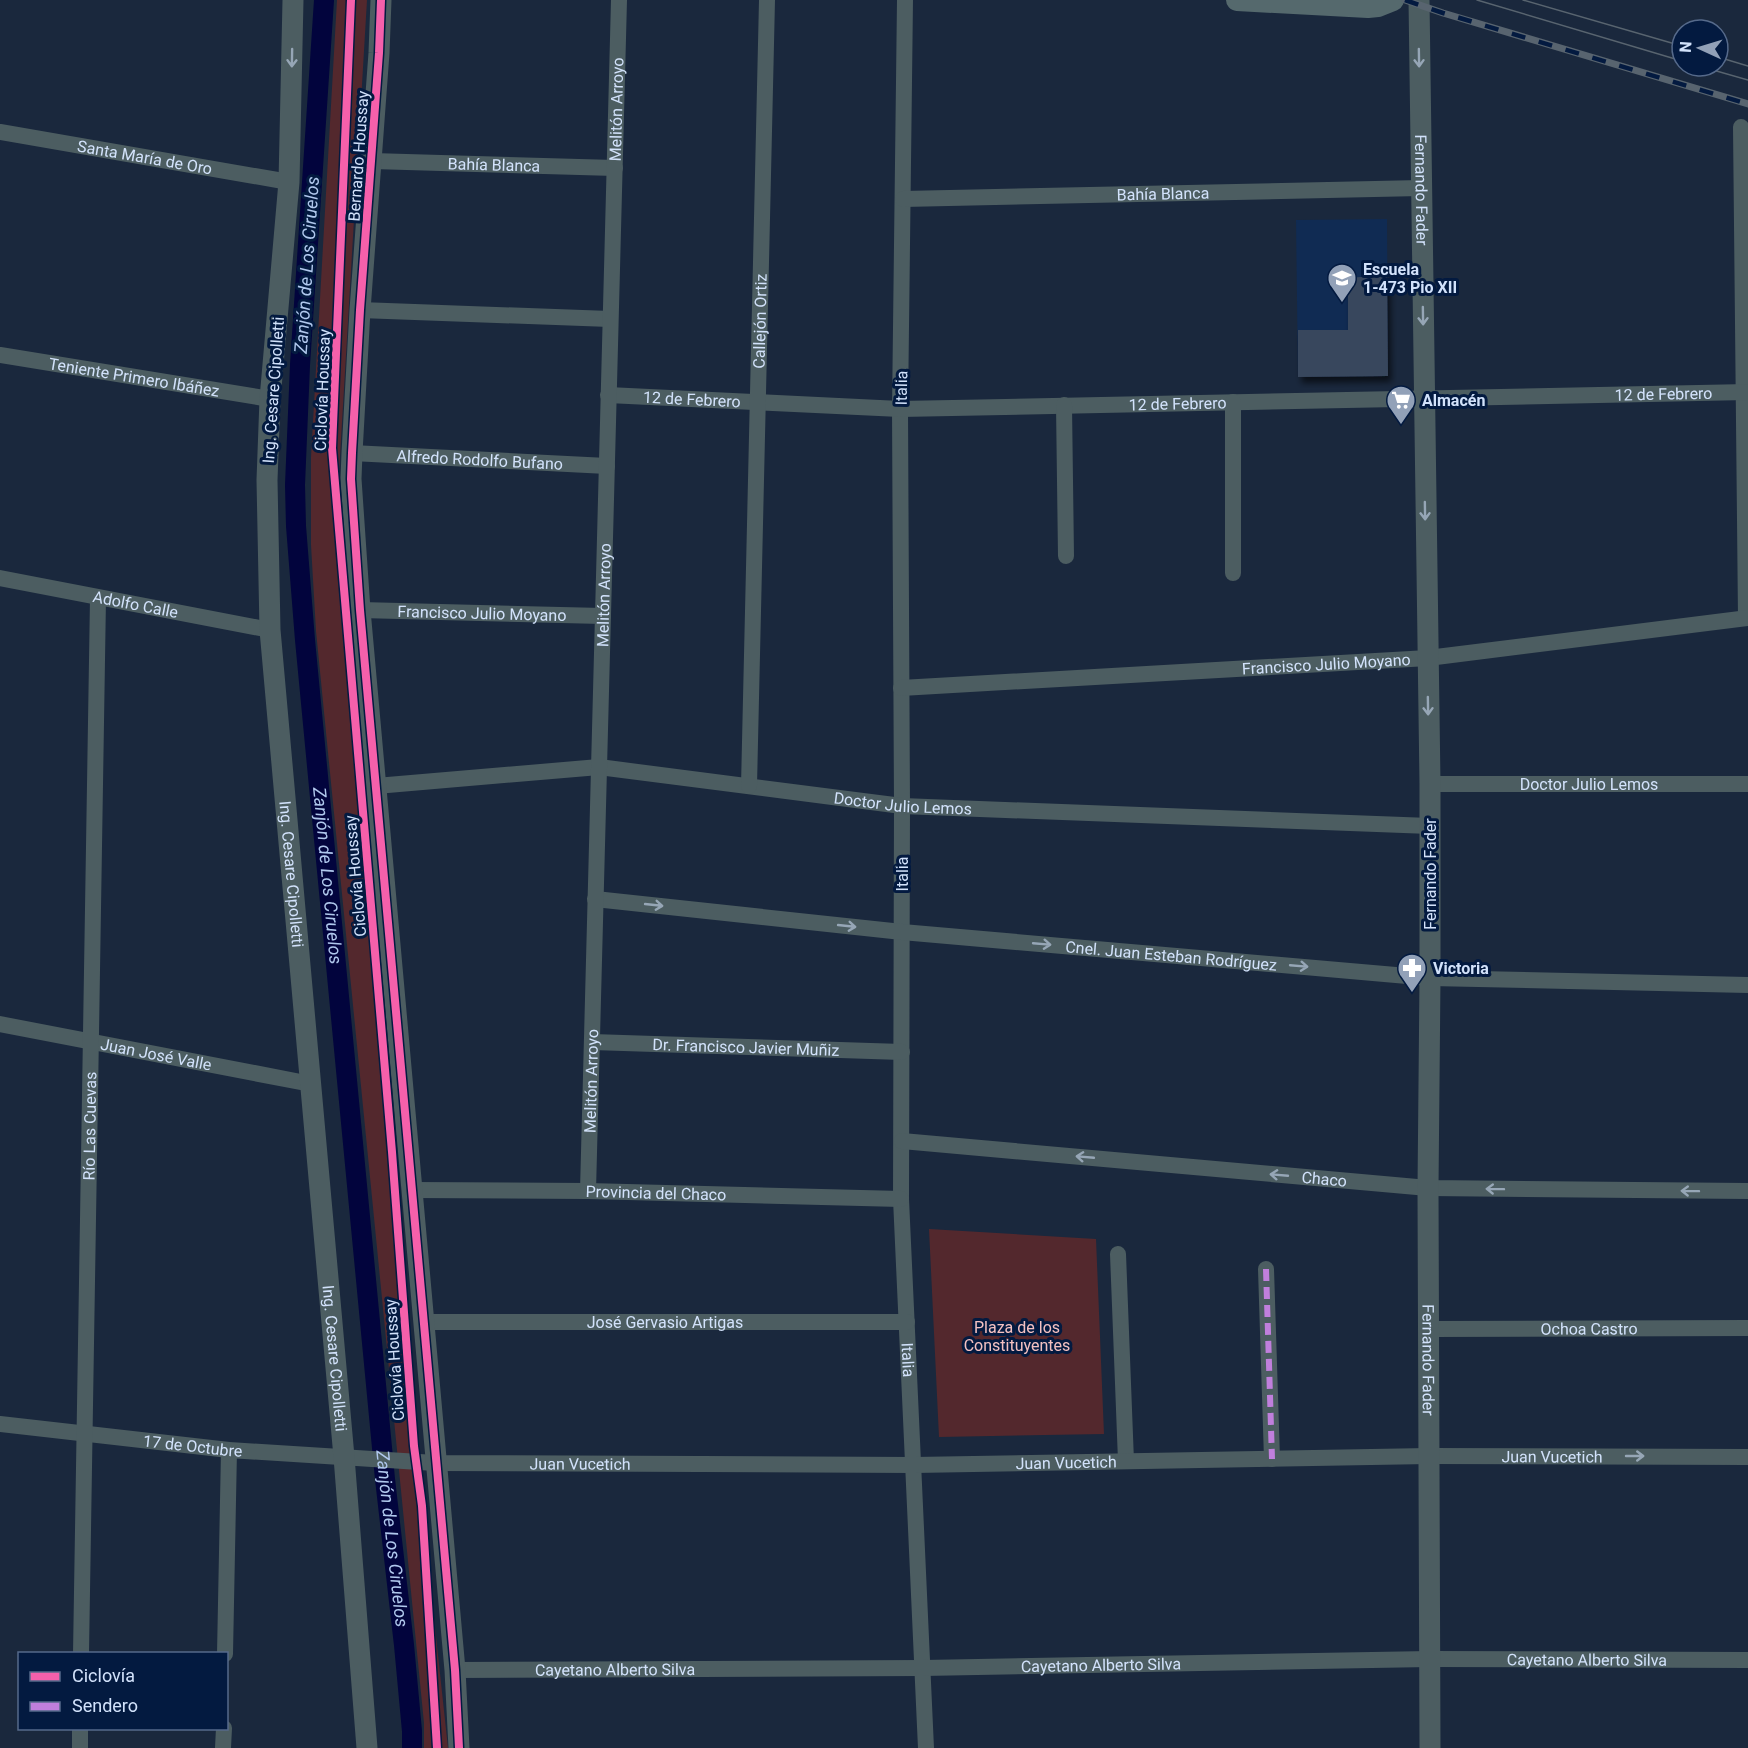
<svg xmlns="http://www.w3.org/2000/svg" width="1748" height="1748" font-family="Roboto,sans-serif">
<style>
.built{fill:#102b53}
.green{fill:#53282d}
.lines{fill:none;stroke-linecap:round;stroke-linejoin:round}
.canal{stroke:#02043d;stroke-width:20}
.building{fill:#39475d;filter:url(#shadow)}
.minor{stroke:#4c5d61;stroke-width:16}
.tertiary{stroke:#4c5d61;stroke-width:21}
.secondary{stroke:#55696d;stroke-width:22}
.tram{stroke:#58646f;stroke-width:1.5}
.rail-casing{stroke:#58646f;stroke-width:7}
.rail{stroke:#031a40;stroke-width:4.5;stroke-dasharray:14;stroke-linecap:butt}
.quiet{stroke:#c07fdc;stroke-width:6;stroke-dasharray:12 6;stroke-linecap:butt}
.cycleway-casing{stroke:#031a40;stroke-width:11}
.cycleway{stroke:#f560ab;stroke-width:8}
.oneway{stroke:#96a6b6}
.labels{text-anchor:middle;stroke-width:6;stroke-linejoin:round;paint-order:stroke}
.street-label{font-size:16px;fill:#d2e2fb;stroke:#031a40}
.poi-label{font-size:16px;font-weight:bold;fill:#d2e2fb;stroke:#031a40;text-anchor:start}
.park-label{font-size:16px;fill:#f4c1c1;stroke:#031a40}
.water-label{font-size:18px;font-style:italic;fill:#b0c8ed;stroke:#031a40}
</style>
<defs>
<filter id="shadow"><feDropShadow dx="3.5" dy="6" stdDeviation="3" flood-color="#0009"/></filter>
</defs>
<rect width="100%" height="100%" fill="#1a283d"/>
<path class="built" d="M1387 219 1388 376 1298 377 1296 220Z"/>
<path class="green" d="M337 0H367L339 473 347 617 422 1506 448 1748H424V1723L316 631 311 545V457Z
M929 1229 1096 1239 1104 1434 939 1437Z"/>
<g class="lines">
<path class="canal" id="s1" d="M324 0 300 365 295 485 296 526 305 640 385 1479 404 1645 412 1731V1748"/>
</g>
<path class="building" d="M1387 275 1388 376 1298 377V330H1348V278Z"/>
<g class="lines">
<g class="minor">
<path id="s2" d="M905 0 900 409 902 806 901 1199 926 1748"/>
<path d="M1741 127 1746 618"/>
<path id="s3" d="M0 132 289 182"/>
<path id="s4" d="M372 161 615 168"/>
<path id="s5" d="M903 199 1421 188"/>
<path d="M360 310 610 319"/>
<path id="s6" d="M0 355 270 399"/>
<path id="s7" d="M608 395 900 409 1748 392"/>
<path d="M1233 402V573"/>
<path d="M1064 405 1066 556"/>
<path id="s8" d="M352 453 607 466"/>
<path id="s9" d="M0 578 270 630"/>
<path id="s10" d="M360 610 603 616"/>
<path id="s11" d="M901 688 1428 658 1748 618"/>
<path id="s12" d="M1430 784H1748"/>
<path id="s13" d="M376 786 599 767 902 806 1430 826"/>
<path id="s14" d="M749 786 767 0"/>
<path id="s15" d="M595 899 902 932 1430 978 1748 985"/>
<path id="s16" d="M0 1024 311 1084"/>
<path id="s17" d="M592 1042 902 1052"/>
<path id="s18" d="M902 1141 1428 1188 1748 1191"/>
<path id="s19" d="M412 1190 588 1191 901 1199"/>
<path id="s20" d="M588 1191 619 0"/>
<path d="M1118 1254 1126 1461"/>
<path d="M1266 1269 1272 1459"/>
<path id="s21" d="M423 1322H907"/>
<path id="s22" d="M1430 1329 1748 1328"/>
<path id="s23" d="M0 1424 229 1450 435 1463 914 1465 1429 1456 1748 1457"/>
<path id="s24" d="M81 1654 98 598"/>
<path d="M225 1654 229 1450"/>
<path id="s25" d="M455 1670 923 1668 1430 1659 1748 1660"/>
<path d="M80 1748V1728"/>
<path d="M223 1748 224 1728"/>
</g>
<g class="tertiary">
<path id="s26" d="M293 0 289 182 270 399 267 480 270 630 344 1457 367 1748"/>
<path d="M381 0 379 53 360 310 352 453 351 479 360 610 455 1670 459 1748"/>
<path id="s27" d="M1419 0 1430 784V978L1428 1188 1430 1748"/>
</g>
<path class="secondary" d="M1237 0 1368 7 1378 6 1393 0"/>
<path class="tram" d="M1477 0 1682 61
M1523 0 1682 46
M1718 57 1748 66
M1699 66 1748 80"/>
<g class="rail-casing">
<path id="rail" d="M1405 0 1443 13 1748 104"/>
</g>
<use href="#rail" class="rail"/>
<path class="quiet" d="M1266 1269 1272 1459"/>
<g class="cycleway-casing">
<path id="cycleway" d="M351 0 332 448 392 1152 414 1446 422 1506 437 1748
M381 0 379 53 360 310 352 453 351 479 360 610 455 1670 459 1748"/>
</g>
<use href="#cycleway" class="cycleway"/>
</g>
<defs><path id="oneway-shaft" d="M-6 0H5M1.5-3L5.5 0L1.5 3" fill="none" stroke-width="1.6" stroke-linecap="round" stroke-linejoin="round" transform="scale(1.5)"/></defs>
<g class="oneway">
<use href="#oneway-shaft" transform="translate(292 58) rotate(91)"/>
<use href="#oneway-shaft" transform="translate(1419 58) rotate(89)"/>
<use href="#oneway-shaft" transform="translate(1423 316) rotate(89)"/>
<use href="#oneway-shaft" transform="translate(1425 511) rotate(89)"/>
<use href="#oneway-shaft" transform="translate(1428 706) rotate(89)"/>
<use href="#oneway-shaft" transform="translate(654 905) rotate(6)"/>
<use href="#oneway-shaft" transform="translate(847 926) rotate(6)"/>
<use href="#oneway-shaft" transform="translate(1042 944) rotate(5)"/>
<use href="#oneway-shaft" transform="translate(1299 966) rotate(5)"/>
<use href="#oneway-shaft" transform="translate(1085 1157) rotate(-175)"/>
<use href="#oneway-shaft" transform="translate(1279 1175) rotate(-175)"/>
<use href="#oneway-shaft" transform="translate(1495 1189) rotate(-179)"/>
<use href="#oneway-shaft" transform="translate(1690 1191) rotate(-179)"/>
<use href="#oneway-shaft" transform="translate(1635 1456)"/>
</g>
<defs>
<g id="school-pin" transform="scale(1.5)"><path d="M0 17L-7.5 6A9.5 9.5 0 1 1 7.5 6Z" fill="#92a1b8" stroke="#031a40"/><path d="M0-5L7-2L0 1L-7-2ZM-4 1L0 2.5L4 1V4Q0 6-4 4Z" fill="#fff"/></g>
<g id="supermarket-pin" transform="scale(1.5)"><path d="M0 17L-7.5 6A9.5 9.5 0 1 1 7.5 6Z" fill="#92a1b8" stroke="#031a40"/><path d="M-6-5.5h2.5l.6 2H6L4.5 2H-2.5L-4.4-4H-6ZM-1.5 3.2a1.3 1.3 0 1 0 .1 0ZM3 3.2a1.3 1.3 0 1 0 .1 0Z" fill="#fff"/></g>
<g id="pharmacy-pin" transform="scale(1.5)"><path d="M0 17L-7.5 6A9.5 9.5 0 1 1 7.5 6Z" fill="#92a1b8" stroke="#031a40"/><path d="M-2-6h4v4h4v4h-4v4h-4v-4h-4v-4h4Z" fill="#fff"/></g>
</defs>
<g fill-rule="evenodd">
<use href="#school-pin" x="1342" y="278"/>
<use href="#supermarket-pin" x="1401" y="400"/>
<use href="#pharmacy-pin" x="1412" y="968"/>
</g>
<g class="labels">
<g class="street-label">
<text dy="6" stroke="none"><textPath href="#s20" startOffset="1082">Melitón Arroyo</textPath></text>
<text transform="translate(358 156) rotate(-86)" y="6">Bernardo Houssay</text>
<text dy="6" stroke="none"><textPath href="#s3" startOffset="147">Santa María de Oro</textPath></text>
<text dy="6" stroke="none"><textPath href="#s4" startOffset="122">Bahía Blanca</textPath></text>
<text dy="6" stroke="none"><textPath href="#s27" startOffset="190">Fernando Fader</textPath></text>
<text dy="6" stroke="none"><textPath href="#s5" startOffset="260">Bahía Blanca</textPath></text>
<text dy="6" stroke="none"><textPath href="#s14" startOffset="465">Callejón Ortiz</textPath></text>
<text dy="6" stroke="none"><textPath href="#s6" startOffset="136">Teniente Primero Ibáñez</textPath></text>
<text transform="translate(901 388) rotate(-89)" y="6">Italia</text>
<text transform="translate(273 390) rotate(-86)" y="6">Ing. Cesare Cipolletti</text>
<text transform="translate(322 390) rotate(-88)" y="6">Ciclovía Houssay</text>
<text dy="6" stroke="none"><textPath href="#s7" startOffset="1056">12 de Febrero</textPath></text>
<text dy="6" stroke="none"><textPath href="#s7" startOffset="84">12 de Febrero</textPath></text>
<text dy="6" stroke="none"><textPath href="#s7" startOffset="570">12 de Febrero</textPath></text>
<text dy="6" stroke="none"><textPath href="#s8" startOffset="128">Alfredo Rodolfo Bufano</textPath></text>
<text dy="6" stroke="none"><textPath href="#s20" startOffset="596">Melitón Arroyo</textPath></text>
<text dy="6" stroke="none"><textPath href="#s9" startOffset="138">Adolfo Calle</textPath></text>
<text dy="6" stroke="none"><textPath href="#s10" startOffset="122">Francisco Julio Moyano</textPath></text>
<text dy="6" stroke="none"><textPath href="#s11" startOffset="426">Francisco Julio Moyano</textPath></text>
<text dy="6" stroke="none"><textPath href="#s12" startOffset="159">Doctor Julio Lemos</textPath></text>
<text dy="6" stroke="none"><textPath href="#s13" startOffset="530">Doctor Julio Lemos</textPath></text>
<text transform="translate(902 874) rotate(-90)" y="6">Italia</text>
<text transform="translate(1430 874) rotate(-90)" y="6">Fernando Fader</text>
<text dy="6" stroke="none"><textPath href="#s26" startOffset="876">Ing. Cesare Cipolletti</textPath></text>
<text transform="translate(355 876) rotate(-95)" y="6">Ciclovía Houssay</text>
<text dy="6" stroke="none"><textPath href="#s15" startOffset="579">Cnel. Juan Esteban Rodríguez</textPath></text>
<text dy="6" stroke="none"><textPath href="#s17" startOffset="154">Dr. Francisco Javier Muñiz</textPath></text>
<text dy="6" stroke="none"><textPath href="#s16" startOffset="159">Juan José Valle</textPath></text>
<text dy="6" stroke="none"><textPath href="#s20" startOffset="110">Melitón Arroyo</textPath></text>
<text dy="6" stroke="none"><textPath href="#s24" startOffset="528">Río Las Cuevas</textPath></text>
<text dy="6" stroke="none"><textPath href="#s18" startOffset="424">Chaco</textPath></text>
<text dy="6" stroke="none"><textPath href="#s19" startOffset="244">Provincia del Chaco</textPath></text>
<text dy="6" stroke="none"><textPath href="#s21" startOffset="242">José Gervasio Artigas</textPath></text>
<text dy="6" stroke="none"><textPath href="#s22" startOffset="159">Ochoa Castro</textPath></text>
<text dy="6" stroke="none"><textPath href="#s26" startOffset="1362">Ing. Cesare Cipolletti</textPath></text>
<text transform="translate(394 1360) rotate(-94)" y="6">Ciclovía Houssay</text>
<text dy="6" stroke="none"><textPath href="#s2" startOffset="1360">Italia</textPath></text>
<text dy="6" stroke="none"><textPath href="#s27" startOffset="1360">Fernando Fader</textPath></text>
<text dy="6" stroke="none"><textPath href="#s23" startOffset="194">17 de Octubre</textPath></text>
<text dy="6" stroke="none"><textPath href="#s23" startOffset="1554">Juan Vucetich</textPath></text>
<text dy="6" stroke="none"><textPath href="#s23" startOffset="1068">Juan Vucetich</textPath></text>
<text dy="6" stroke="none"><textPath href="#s23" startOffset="582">Juan Vucetich</textPath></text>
<text dy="6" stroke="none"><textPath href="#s25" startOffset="1132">Cayetano Alberto Silva</textPath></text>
<text dy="6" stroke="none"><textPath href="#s25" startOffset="646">Cayetano Alberto Silva</textPath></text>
<text dy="6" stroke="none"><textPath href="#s25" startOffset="160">Cayetano Alberto Silva</textPath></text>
</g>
<g class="poi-label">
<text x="1363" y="275">Escuela<tspan x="1363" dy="18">1-473 Pio XII</tspan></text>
<text x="1422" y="406">Almacén</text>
<text x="1433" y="974">Victoria</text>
</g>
<g class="park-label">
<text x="1017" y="1333">Plaza de los<tspan x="1017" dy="18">Constituyentes</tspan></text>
</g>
<g class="water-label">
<text transform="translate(307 265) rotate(-86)" y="6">Zanjón de Los Ciruelos</text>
<text dy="6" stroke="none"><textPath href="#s1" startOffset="878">Zanjón de Los Ciruelos</textPath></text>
<text dy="6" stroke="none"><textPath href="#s1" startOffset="1544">Zanjón de Los Ciruelos</textPath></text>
</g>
</g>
<rect x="18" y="1652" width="210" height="78" fill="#031a40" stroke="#566a8b" stroke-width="1.5"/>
<rect x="30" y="1672" width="30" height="9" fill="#f560ab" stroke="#566a8b" stroke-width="1.5"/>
<text x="72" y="1682" font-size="18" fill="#d2e2fb">Ciclovía</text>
<rect x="30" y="1702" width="30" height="9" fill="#c07fdc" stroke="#566a8b" stroke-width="1.5"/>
<text x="72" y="1712" font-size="18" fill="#d2e2fb">Sendero</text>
<g transform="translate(1700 48) rotate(274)"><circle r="28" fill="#031a40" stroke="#566a8b" stroke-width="1.5"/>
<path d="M0-4.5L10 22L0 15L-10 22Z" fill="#92a1b8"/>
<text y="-9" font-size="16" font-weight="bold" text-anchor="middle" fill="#d2e2fb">N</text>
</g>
</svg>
